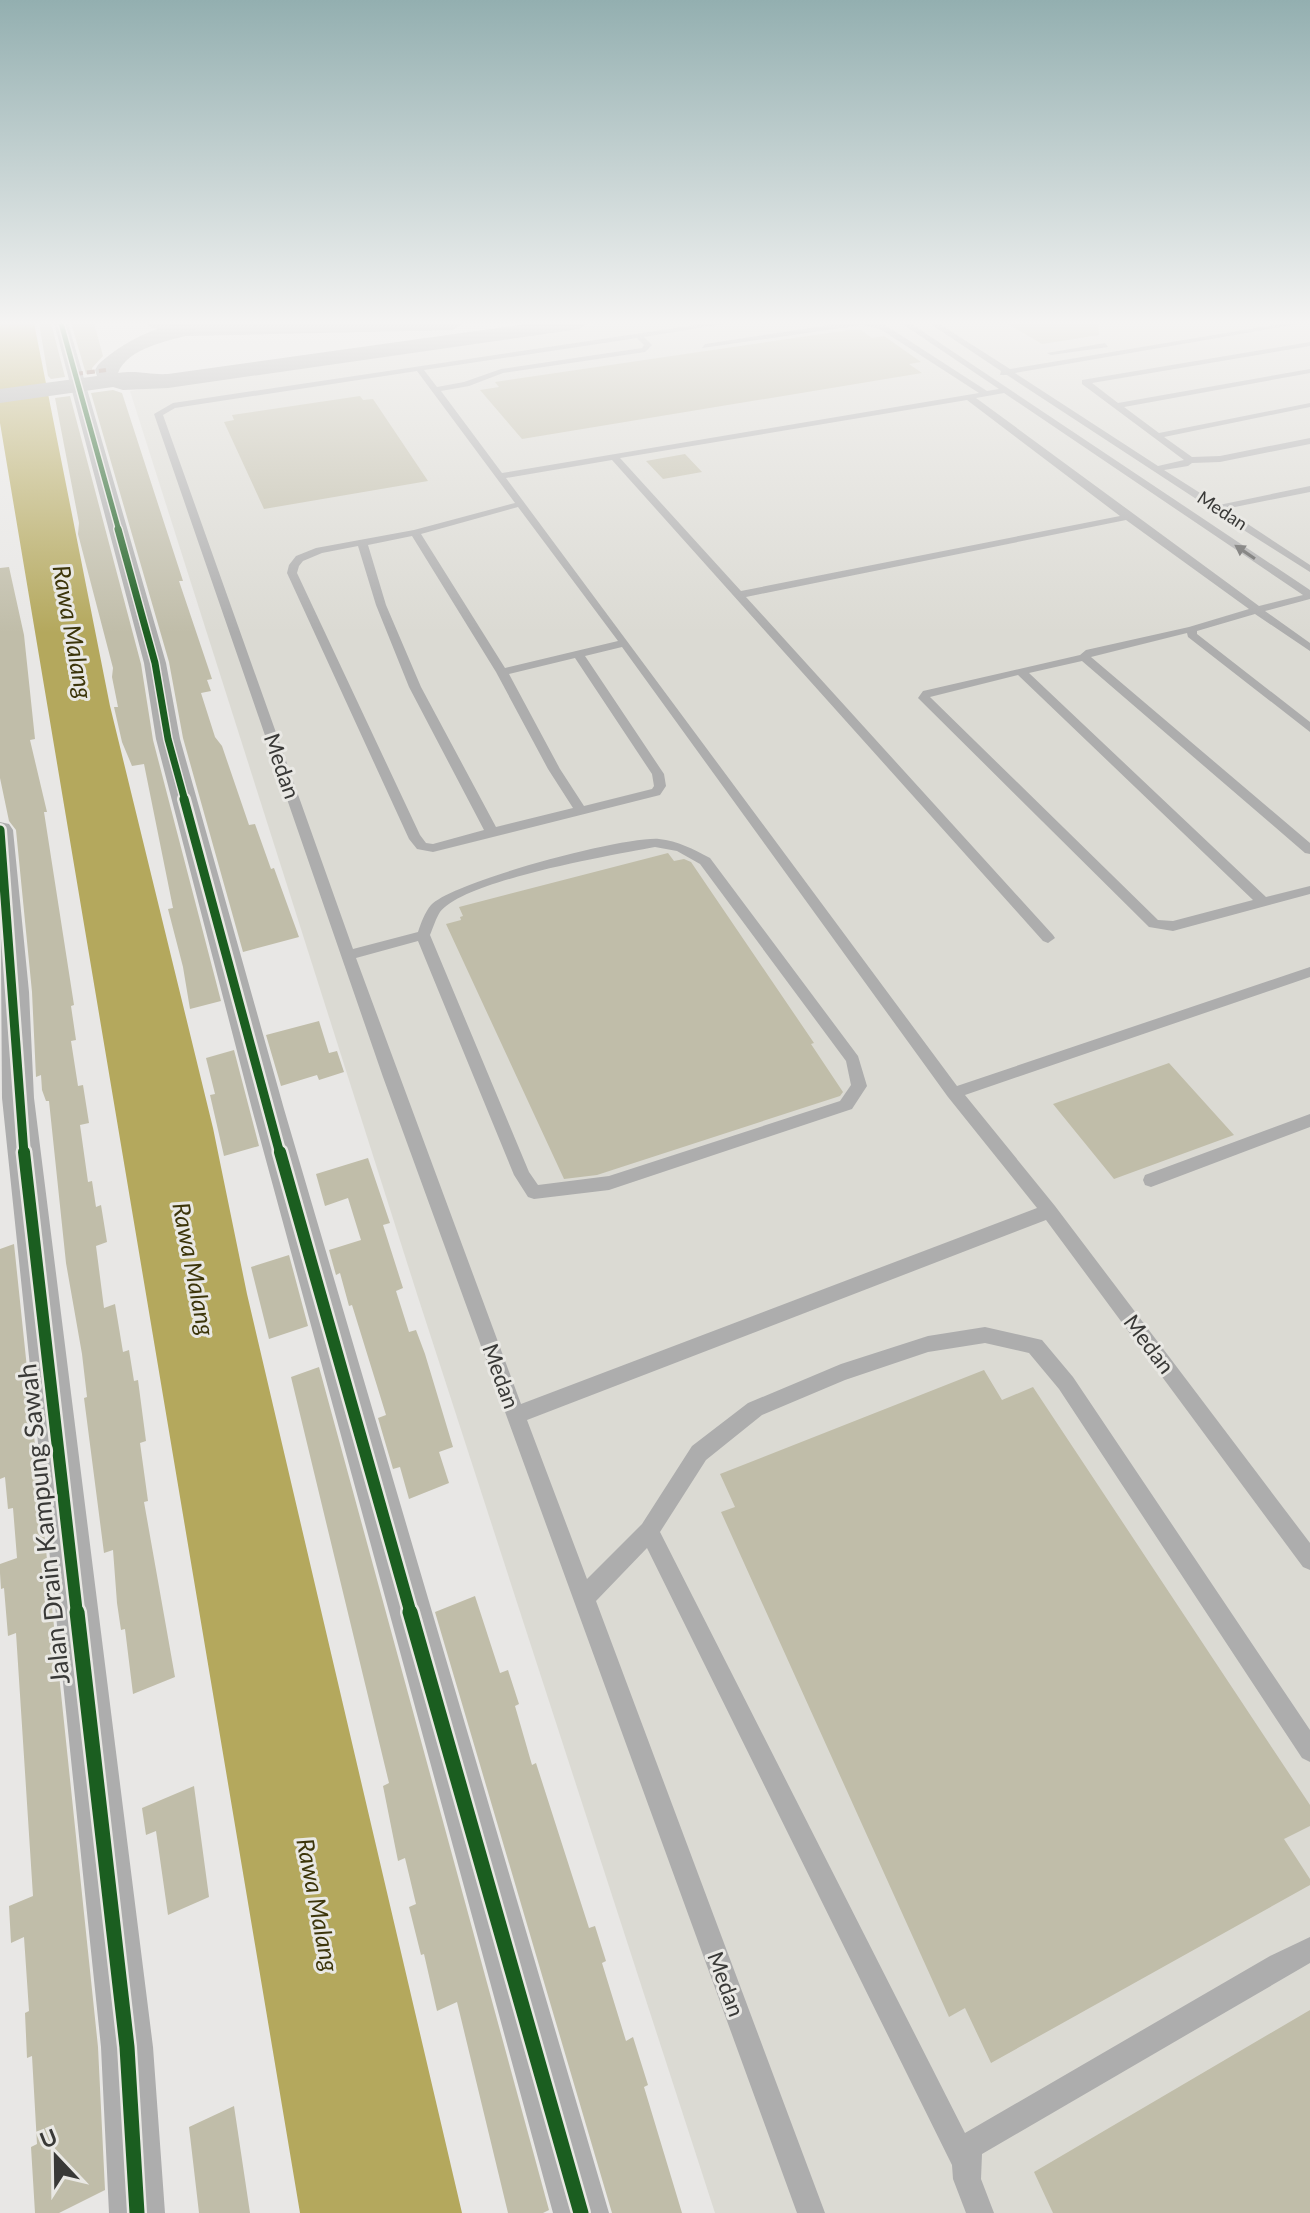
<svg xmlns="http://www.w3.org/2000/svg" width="1310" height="2213" font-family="Lato,sans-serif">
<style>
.built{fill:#dbdad3}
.water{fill:#b4a85d}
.building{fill:#c0bda9}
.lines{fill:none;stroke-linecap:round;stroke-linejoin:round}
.service{fill:#adadad;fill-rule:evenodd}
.minor{fill:#adadad;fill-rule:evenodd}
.tertiary{fill:#adadad;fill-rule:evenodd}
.primary{fill:#a6a6a4;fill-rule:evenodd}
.quiet{stroke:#8d6e63;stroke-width:4;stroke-dasharray:8 4;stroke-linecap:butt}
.cycleway-far4-casing{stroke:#e9e8e4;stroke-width:8}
.cycleway-far3-casing{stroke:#e9e8e4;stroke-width:10}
.cycleway-far2-casing{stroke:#e9e8e4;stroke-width:14}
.cycleway-far1-casing{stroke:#e9e8e4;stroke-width:17}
.cycleway-casing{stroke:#e9e8e4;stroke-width:20}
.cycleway-far4{stroke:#1b5e20;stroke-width:5}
.cycleway-far3{stroke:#1b5e20;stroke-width:7}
.cycleway-far2{stroke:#1b5e20;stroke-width:9}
.cycleway-far1{stroke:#1b5e20;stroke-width:12}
.cycleway{stroke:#1b5e20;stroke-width:15}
.oneway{fill:#626260}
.labels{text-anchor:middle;stroke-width:6;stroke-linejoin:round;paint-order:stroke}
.far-street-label{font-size:18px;fill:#393937;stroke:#e9e8e4}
.street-label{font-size:22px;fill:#393937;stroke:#e9e8e4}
.water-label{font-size:24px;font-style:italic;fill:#3c350a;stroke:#e9e8e4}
.near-street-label{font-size:26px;fill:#393937;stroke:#e9e8e4}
</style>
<rect width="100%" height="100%" fill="#e8e7e5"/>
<path class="built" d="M602 323H1310V2213H715L417 1294 130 391Z"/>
<path class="water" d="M0 323H34L110 706 213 1128 247 1294 462 2213H300L0 423Z"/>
<path class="building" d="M39 323H51L65 377 51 379 48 376Z
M71 323H94L103 356 92 368 93 374H86Z
M1006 323H1098L1099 335 1042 344Z
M849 330H861L872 338 884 336 921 362 909 364 922 373 522 439 480 390 499 387 495 382Z
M113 390 122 393 183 581H179L212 679 207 680 211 691 201 693 215 737 222 746 249 825 255 824 271 869 274 868 299 937 243 952 183 738 169 662 91 393Z
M70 396 141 664 153 740 221 1001 190 1009 183 967 168 909 173 908 144 764 132 766 122 742 114 707H118L112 677 113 668 78 534 79 523 55 398Z
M360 396 363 400 373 399 428 481 264 509 224 422 234 420 232 415Z
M685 454 702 472 663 479 646 461Z
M9 567 24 635 35 739 30 740 47 812H44L74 1005 71 1006 76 1040 71 1041 78 1086 83 1085 89 1123 80 1125 88 1182 92 1181 96 1207 101 1205 107 1242 96 1246 104 1308 115 1304 123 1352 129 1350 134 1381 138 1380 146 1441 140 1443 148 1501 144 1502 175 1677 133 1694 125 1629 121 1630 117 1603 113 1550 104 1553 84 1398 87 1397 82 1354 66 1263 49 1101H46L42 1090 41 1075 36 1077 32 992 16 830 9 821 0 778V568Z
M668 853 674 861 684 859 691 862 814 1043 811 1044 843 1092 840 1096 597 1175 564 1179 446 924 461 920 460 917 463 916 459 907Z
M319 1021 329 1053 337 1051 344 1072 319 1080 317 1075 281 1086 266 1035Z
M234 1050 259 1146 224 1156 210 1095 215 1094 206 1058Z
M1169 1063 1234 1135 1114 1179 1053 1104Z
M368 1158 390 1223 383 1225 403 1288 396 1291 409 1332 416 1330 425 1354 453 1447 439 1452 449 1483 409 1499 400 1467 393 1469 378 1418 386 1415 352 1305 349 1306 340 1273 336 1275 329 1250 361 1240 348 1198 325 1206 316 1174Z
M14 1244 98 2047 105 2190 59 2213H35L31 2147 37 2144 32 2056 27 2058 25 2013 29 2011 24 1937 11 1943 9 1906 33 1896 16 1633 8 1636 4 1588 1 1589 0 1573V1564L17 1558 13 1508 8 1509 5 1477 0 1479V1249Z
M289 1255 308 1326 269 1339 251 1267Z
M319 1367 549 2210 543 2213H508L457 2002 437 2011 424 1954 421 1955 409 1907 416 1904 405 1858 398 1861 383 1786 389 1783 291 1377Z
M984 1370 1002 1400 1033 1387 1310 1805V1826L1284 1839 1310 1879V1885L991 2063 965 2008 949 2017 721 1512 735 1507 720 1474Z
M475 1596 500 1673 508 1670 519 1704 515 1706 532 1765 536 1763 589 1928 595 1926 606 1961 602 1963 626 2041 633 2037 648 2085 644 2087 682 2213H612L435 1612Z
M194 1786 209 1897 168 1915 156 1831 146 1835 142 1808Z
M1310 2010V2213H1053L1034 2172Z
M234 2106 250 2213H199L189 2127Z"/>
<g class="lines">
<path class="service" d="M709 323H729L644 337 652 345 645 352 503 373 469 386 441 391 502 473 979 393 880 329 862 325 702 348 705 344 843 323 885 325 987 391 999 389 901 323H910L1310 590V599L1265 611 1310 643V651L1255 614 1197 631V634L1310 722V732L1188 637 1187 633 1091 657 1310 843V854L1305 853 1082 661 1029 673 1266 897 1310 886V894L1173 931 1149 927 918 698 923 691 1080 655 1086 650 1189 627 1249 609 1126 520 746 597 1053 935 1055 938 1048 943 1043 941 612 460 506 478 957 1086 1310 967V977L965 1095 1055 1206 1310 1543V1570L1303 1567 1046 1220 527 1420 587 1579 642 1524 692 1446 748 1403 841 1364 928 1336 985 1327 1042 1340 1073 1377 1310 1730V1762L1302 1758 1059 1389 1029 1353 985 1343 928 1352 845 1380 762 1415 706 1460 660 1532 965 2133 1270 1956 1310 1937V1963L982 2154 981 2179 994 2213H966L953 2179 952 2165 647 1548 596 1601 825 2213H797L383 1077 154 414 173 403ZM637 338 644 345 642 348 501 369 464 382 437 387 424 370ZM417 371 515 503 414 530 316 548 296 556 289 565 287 573 409 839 417 849 433 852 660 795 666 786 664 774 585 656 622 647 948 1097 1037 1208 521 1404 356 958 418 941 514 1175 528 1197 534 1199 609 1190 852 1109 867 1086 858 1056 710 858C693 849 678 841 659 839 625 836 454 881 431 905 425 912 421 923 418 932L353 949 163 415 175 408ZM1004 393 1303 595 1259 606 976 398ZM967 400 1120 516 741 591 620 458ZM518 507 618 641 505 668 421 534ZM412 536 496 672 548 769 573 808 496 827 421 687 386 605 368 545ZM358 546 376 605 409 687 484 830 433 844 426 843 420 835 297 573 299 566 303 561 322 553ZM575 658 652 774 654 786 652 789 584 806 560 769 509 674ZM1018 675 1253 900 1173 921 1158 920 930 697ZM655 847 677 851 700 864 846 1061 851 1085 840 1101 609 1176 538 1185 529 1172 430 935C433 928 436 918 440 912 465 880 612 855 655 847Z
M929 323H938L1010 369 1286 323H1304L1015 373 1158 466 1184 460 1082 384V380L1310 342V346L1092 383 1118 403 1310 369V373L1124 407 1159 433 1310 403V407L1164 437 1192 457 1220 456 1310 438V444L1220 462 1192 463 1188 466 1164 470 1219 505 1310 486V492L1225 509 1310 565V572L1215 512 1211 511 1210 508 1007 375H1000L1001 371Z
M1105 343 1108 347 1051 355 1047 353Z
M1310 1114V1127L1151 1187 1145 1185 1143 1180 1145 1175Z"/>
<path class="minor" d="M54 323H68L166 663 180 739 284 1109 609 2213H553L252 1109 156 739 144 663Z
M0 822 9 824 13 830 29 992 34 1098 153 2047 165 2213H109L101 2047 2 1098Z"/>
<path class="tertiary" d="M148 323 187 324H462L453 330 187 336 150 327Z"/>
<path class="primary" d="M534 323H589L579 329 168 388 123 390 113 387 0 403V389L97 376 95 370 98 365C118 345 165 318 194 326L197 330 194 334C170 340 127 348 118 373 137 370 149 375 168 374Z"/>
<path class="quiet" d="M75 374 106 370"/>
<g class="cycleway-far4-casing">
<path id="cycleway-far4" d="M61 323 119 531"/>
</g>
<g class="cycleway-far3-casing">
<path id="cycleway-far3" d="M118 529 155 663 168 739 185 801"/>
</g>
<g class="cycleway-far2-casing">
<path id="cycleway-far2" d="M184 799 280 1154
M0 830 24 1154"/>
</g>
<g class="cycleway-far1-casing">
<path id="cycleway-far1" d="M24 1152 77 1614
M280 1152 411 1614"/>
</g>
<g class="cycleway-casing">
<path id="cycleway" d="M77 1612 127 2047 137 2213
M410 1612 581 2213"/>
</g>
<use href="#cycleway-far4" class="cycleway-far4"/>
<use href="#cycleway-far3" class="cycleway-far3"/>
<use href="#cycleway-far2" class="cycleway-far2"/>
<use href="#cycleway-far1" class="cycleway-far1"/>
<use href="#cycleway" class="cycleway"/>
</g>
<defs><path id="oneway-solid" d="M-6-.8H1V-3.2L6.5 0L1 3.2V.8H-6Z" transform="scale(2)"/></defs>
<use class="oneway" href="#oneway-solid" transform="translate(1245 552) rotate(-146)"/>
<linearGradient id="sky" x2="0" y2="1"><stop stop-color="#93afb0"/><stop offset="0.51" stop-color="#f5f4f3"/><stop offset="1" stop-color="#f5f4f3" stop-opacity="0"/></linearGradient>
<rect width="1310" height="633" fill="url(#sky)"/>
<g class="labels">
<g class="far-street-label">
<text transform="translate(1222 511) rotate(33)" y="6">Medan</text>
</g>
<g class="street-label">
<text transform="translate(282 766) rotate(71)" y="8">Medan</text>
<text transform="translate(1149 1344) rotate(53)" y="8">Medan</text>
<text transform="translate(501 1376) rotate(70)" y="8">Medan</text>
<text transform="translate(726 1984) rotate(70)" y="8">Medan</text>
</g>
<g class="water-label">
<text transform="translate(72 632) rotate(80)" y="8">Rawa Malang</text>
<text transform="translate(193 1269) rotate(79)" y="8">Rawa Malang</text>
<text transform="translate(317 1905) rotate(79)" y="8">Rawa Malang</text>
</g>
<g class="near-street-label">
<text transform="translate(44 1524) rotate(-96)" y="9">Jalan Drain Kampung Sawah</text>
</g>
</g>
<g transform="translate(56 2157) rotate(338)" stroke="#e9e8e4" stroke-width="6" paint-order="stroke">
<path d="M0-6L14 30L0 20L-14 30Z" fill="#393937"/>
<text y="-12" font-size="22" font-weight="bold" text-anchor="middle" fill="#393937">U</text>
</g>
</svg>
